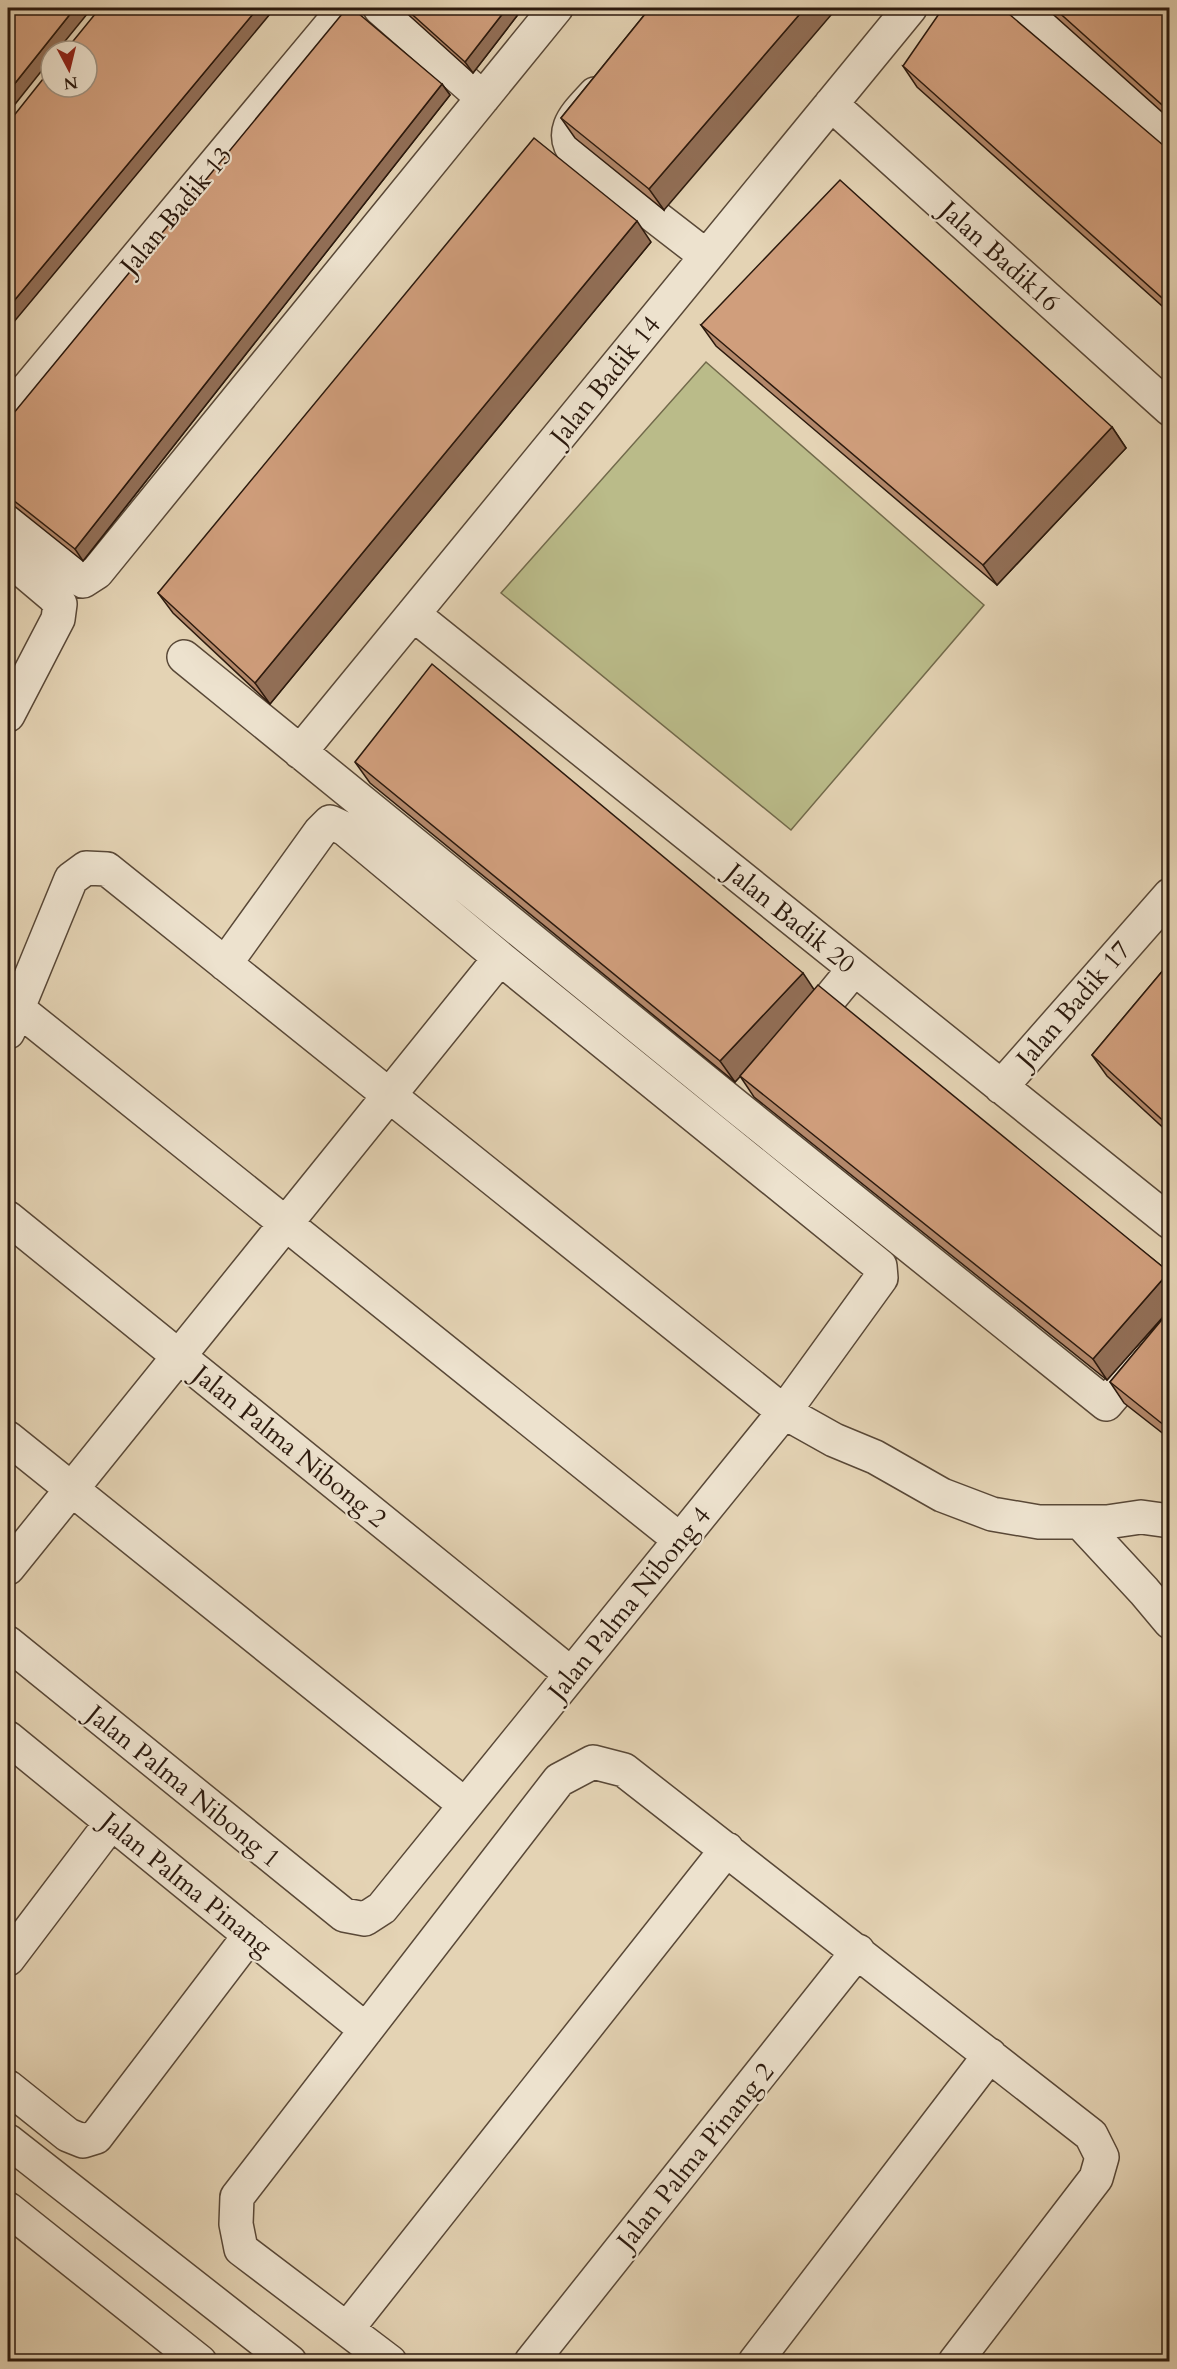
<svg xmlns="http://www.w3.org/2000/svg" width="1177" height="2369" font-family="Cardo,serif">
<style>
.green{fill:#babb89;stroke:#726a4b;stroke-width:1.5}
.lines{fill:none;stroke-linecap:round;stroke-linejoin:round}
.minor-casing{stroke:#594837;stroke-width:36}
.minor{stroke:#ede2ce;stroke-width:33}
.wall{fill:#b3886b;stroke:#2b190d;stroke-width:1.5}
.shaded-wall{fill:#926f57;stroke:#2b190d;stroke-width:1.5}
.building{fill:#d09e7c;stroke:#2b190d;stroke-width:1.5}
.labels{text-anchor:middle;stroke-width:4.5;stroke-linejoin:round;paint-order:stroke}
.street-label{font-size:26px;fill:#2b190d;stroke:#ede2ce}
</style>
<rect width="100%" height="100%" fill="#e4d3b4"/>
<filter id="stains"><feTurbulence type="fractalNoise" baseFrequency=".00333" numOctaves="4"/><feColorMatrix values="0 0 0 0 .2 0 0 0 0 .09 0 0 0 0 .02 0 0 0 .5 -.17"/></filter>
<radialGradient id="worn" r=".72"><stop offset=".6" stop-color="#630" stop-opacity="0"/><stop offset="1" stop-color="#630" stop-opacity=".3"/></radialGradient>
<path class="green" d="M706 362 984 605 791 830 501 593Z"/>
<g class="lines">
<g class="minor-casing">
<path id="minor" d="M380 8 483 98
M1024 8 1170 138
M595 94C577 114 556 131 578 157L706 256
M831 104 1170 409
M8 412 345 8
M8 514 71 572 83 581 97 572 556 8
M8 558 53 596 60 604 58 619 8 715
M413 614 1170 1222
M184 657 738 1108 1106 1404 1170 1329
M300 752 910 8
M225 964 320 832 330 822 345 829 500 958
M17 1008 680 1540
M804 1030 854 969
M8 1032 71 879 86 868 107 869 784 1412 834 1440 875 1457 942 1495 992 1514 1039 1522H1107L1141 1517 1170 1521
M1001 1087 1170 895
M8 1218 571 1674
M8 1438 465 1805
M1080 1522 1144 1591 1170 1622
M8 1568 500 958 880 1266 881 1278 784 1412 382 1908 365 1919 344 1915 8 1643
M8 1738 366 2030
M8 1959 111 1823
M8 2087 68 2135 83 2141 96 2137 250 1935
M8 2141 290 2362
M8 2209 200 2362
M347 2329 727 1849
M390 2362 241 2249 236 2224 237 2197 559 1780 593 1762 624 1770 1091 2135 1102 2157 1096 2178 955 2362
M531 2362 858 1951
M755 2362 990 2055"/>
</g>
<use href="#minor" class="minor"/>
</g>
<path class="wall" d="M401 8H523L473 73Z
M650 8 664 210 575 138 561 118Z
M1046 8H1170V119Z
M903 66 1170 151V313L917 87Z
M442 84 450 95 83 561 8 501V420Z
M651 242 270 704 173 613 158 593Z
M701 325 1112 427 1126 448 997 585 716 346Z
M355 762 814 990 1169 1272 1170 1274V1309L1107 1380 754 1097 740 1076 742 1074 735 1082 370 783Z
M1170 962V1134L1107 1076 1092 1055Z
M1170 1310V1439L1124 1403 1110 1382Z"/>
<path class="shaded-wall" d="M75 8H92L57 51H51V59L8 113V92Z
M258 8H275L8 329V308Z
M507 8H523L473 73 465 62Z
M805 8H837L664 210 649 189Z
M442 84 450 95 83 561 75 549Z
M637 221 651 242 270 704 255 683Z
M1112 427 1126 448 997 585 983 565Z
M803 973 817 994 735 1082 720 1061Z
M1169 1272 1170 1274V1309L1107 1380 1093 1359Z"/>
<path class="building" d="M8 8H75L8 92Z
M100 8H258L8 308V123L51 69V87H87V51H65Z
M347 8H352L442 84 75 549 8 496V420Z
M405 8H507L465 62Z
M650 8H805L649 189 561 118Z
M943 8H1002L1170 151V305L903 66Z
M1054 8H1170V112Z
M534 138 637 221 255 683 158 593Z
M840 180 1112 427 983 565 701 325Z
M432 664 803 973 720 1061 355 762Z
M1170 962V1127L1092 1055Z
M818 985 1169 1272 1093 1359 740 1076Z
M1170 1310V1430L1110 1382Z"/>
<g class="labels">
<g class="street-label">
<text transform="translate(176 210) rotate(-50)" y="9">Jalan Badik 13</text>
<text transform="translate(1000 256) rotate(42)" y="9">Jalan Badik16</text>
<text transform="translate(605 380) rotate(-51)" y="9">Jalan Badik 14</text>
<text transform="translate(791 918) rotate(39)" y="9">Jalan Badik 20</text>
<text transform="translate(1073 1004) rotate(-49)" y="9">Jalan Badik 17</text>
<text transform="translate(290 1446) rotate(39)" y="9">Jalan Palma Nibong 2</text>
<text transform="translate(629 1603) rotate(-51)" y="9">Jalan Palma Nibong 4</text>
<text transform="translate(184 1786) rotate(39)" y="9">Jalan Palma Nibong 1</text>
<text transform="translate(187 1884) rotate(39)" y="9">Jalan Palma Pinang</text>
<text transform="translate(695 2156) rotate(-51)" y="9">Jalan Palma Pinang 2</text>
</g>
</g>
<rect width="1177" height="2369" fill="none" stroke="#e4d3b4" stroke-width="30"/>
<rect x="9" y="9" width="1159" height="2351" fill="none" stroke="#2b190d" stroke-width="3"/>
<rect x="15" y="15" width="1147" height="2339" fill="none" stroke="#2b190d" stroke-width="1.5"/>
<g transform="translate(69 69) rotate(173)"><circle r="28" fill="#ede2ce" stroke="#9f9281" stroke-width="1.5"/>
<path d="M0-4.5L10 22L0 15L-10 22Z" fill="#8f2418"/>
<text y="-9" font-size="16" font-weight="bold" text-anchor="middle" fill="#2b190d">N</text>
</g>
<rect width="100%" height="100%" filter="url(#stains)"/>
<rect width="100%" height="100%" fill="url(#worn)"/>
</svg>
